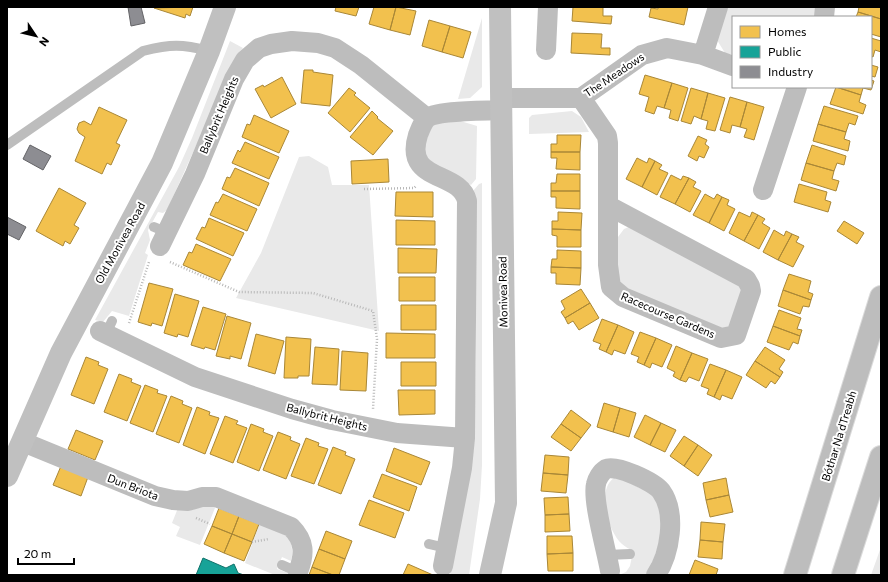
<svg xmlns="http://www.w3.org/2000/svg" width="888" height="582" font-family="Commissioner,sans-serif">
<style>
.green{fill:#e9e9e9}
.homes{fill:#f2c14e;stroke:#a98737}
.public{fill:#17a398;stroke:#10726a}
.industry{fill:#8d8d92;stroke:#636366}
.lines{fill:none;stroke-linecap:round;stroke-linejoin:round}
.highway-casing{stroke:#dbdbdb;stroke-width:24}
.path{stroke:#b8b8b8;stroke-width:2.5;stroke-dasharray:1 2;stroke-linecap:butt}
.lane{stroke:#bdbdbd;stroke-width:10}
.street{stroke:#bdbdbd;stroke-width:20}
.secondary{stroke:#c0c0c0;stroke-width:22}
.highway{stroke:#bdbdbd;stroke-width:22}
.labels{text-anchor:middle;stroke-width:4;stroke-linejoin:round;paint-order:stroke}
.street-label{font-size:11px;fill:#000;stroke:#fff}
</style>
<rect width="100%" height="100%" fill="#fff"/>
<path class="green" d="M728 7H818L816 17H733V55L725 53 717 40Z
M482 18V87L470 98 458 99Z
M230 41 243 48 237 55 167 210 163 213 158 212 148 230 150 240 145 253 148 255 129 316 112 311 103 322 95 320 179 167 192 138Z
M572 111 581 117 589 132 529 134V118L532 115Z
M457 120 477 126 476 179 471 185 441 169 426 157 425 145 432 123Z
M309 156 328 167 332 185H369L379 331 236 298 261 253 299 157Z
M482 183V465L480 499 469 575H450L474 447 476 354V203L473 191 479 184Z
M631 226 743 286 732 326 725 330 626 290 618 282V237L624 229Z
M614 478C624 478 631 484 640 488 644 490 650 492 653 496 672 516 657 553 647 575H619L626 572 630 566 633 551C630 549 625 547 622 544 608 532 596 490 614 478Z
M217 503 200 545 176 536 180 527 172 523 178 508Z
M261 520C268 523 277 525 282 529 291 536 294 550 291 561L282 557 277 569 294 575H275L245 563Z
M881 547V575H871Z"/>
<path class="homes" d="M193 7 190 16 186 14 185 18 154 8Z
M336 7H359L356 16 335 11Z
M374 7H396L390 30 369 24Z
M396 7 416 11 410 35 390 30Z
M573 7H603V16H612L611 24 572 21Z
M658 7H688L684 25 649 17 651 8 658 9Z
M859 7H881V19L858 12Z
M858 12 881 19V37L871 34V17H856Z
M429 20 450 26 442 52 422 46Z
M450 26 471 32 463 58 442 52Z
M572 33 602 34 601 48H610V55L571 53Z
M871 38 881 41V52L875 50 873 57 871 56Z
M871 65 878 67 875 77 871 76Z
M304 70H313V72L333 75 330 106 301 103Z
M645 75 672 83 664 108 657 106 654 114 645 111 649 97 639 94Z
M282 77 296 104 271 118 255 89 263 85 264 87Z
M871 80 874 81 871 90 863 88 861 95 836 87H871Z
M672 83 688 88 678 121 669 118 671 110 664 108Z
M836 87 861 95 859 102 866 105 863 114 830 104Z
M349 88 356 93 354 95 370 108 350 132 328 113Z
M691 88 708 93 701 119 694 116 691 124 681 121Z
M708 93 725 98 715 131 706 129 708 121 701 119Z
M730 97 747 102 740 127 732 125 730 133 720 130Z
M747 102 764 107 754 140 744 137 747 129 740 127Z
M824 106 858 116 855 125 849 123 846 132 818 124Z
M99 107 127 120 116 143 120 145 111 165 107 163 102 174 75 161 85 137 79 133 77 129 79 123 84 121 91 125Z
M372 111 378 117 377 118 393 131 373 155 350 137Z
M254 115 289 131 279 153 242 137 247 124 250 125Z
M818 124 846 132 844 139 850 141 848 151 813 141Z
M557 135H581L580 152H551V144H557Z
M698 136 707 140 705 144 709 147 704 158 699 156 697 161 688 156Z
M245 142 279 157 269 179 232 163 238 150 240 152Z
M812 145 846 156 844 165 837 163 834 171 806 163Z
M551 152H580V170L556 169 557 158H551Z
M637 158 647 163 649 158 655 161 642 187 626 179Z
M388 159 389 182 352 184 351 161Z
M655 161 662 165 659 169 668 173 657 195 642 187Z
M806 163 834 171 832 179 839 181 836 191 801 180Z
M235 168 269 183 259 206 222 189 227 177 230 178Z
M557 174H580V191H551V183H556Z
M671 175 681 180 683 176 689 178 675 204 660 197Z
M689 178 696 182 693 187 701 191 690 212 675 204Z
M799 184 827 192 825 200 831 202 828 212 794 202Z
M59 188 86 203 74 225 79 228 70 244 65 241 63 246 36 231Z
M551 191H580V209L556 208V197H551Z
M396 192H433V217L395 216Z
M223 194 257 209 247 231 210 215 216 202 218 203Z
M705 194 714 199 717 194 722 197 709 223 693 215Z
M722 197 729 200 727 205 735 209 724 231 709 223Z
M558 212 582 213 581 230 552 229V221H558Z
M739 212 750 217 752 212 758 215 744 241 729 233Z
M758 215 765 219 762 223 770 228 759 249 744 241Z
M209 218 244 233 233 256 196 239 202 227 205 228Z
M396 220 435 221V245H396Z
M844 221 864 233 857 244 837 231Z
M552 229 581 230V247H557V236L552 235Z
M774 230 784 236 786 231 792 234 778 260 763 252Z
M792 234 799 237 796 242 804 246 793 267 778 260Z
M196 244 231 259 220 281 183 265 189 252 192 253Z
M398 248 437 249 436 273H398Z
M557 250 581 251V268L551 267 552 259H557Z
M551 267 581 268 580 285 556 284V273H551Z
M789 274 811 281 808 292 813 294 811 300 783 290Z
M399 277H435V301H399Z
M149 283 173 289 162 326 152 323 151 326 138 322Z
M581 289 590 303 565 318 561 312 565 309 561 301Z
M783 290 811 300 809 307 803 306 800 314 778 306Z
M175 294 199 301 188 337 178 334 177 337 164 333Z
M590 303 599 318 579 330 573 321 568 324 565 318Z
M401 305H436V330H401Z
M203 307 226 314 215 350 205 347 204 349 191 345Z
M779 310 801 318 797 329 802 330 800 336 773 326Z
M227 316 251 323 241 359 230 356V359L216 356Z
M602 319 618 325 606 352 599 349 601 344 593 341Z
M618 325 634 332 625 354 614 350 612 355 606 352Z
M773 326 800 336 798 344 793 342 789 350 767 342Z
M640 332 656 338 644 365 637 362 639 357 631 354Z
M386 333 435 334V358H386Z
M256 334 284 341 275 374 248 366Z
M286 337 311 339 309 376H298V378H284Z
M656 338 672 345 662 367 652 363 650 368 644 365Z
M676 346 692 353 680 380 673 376 675 372 667 368Z
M315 347 339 349 337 385 312 384Z
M765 347 785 360 779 369 783 372 780 377 755 361Z
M342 351 368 353 366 391 340 390Z
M692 353 708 359 699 381 689 377 686 382 680 380Z
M86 357 99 362 98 365 108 369 94 404 71 395Z
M755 361 780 377 775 384 771 381 766 388 746 375Z
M401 362H436V386H401Z
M710 364 726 370 714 397 707 394 709 389 701 386Z
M726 370 742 377 732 399 722 395 720 400 714 397Z
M119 374 132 379 131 382 141 386 127 421 104 412Z
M145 385 158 390 157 393 167 396 153 432 130 423Z
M398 390H435V414L399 415Z
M171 396 183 401 182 404 192 408 179 443 156 434Z
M604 403 620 408 613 432 597 427Z
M197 407 210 412 209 415 219 418 205 454 183 445Z
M620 408 636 413 629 437 613 432Z
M571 410 591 425 581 438 561 424Z
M645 415 661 423 650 445 634 437Z
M225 416 238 421 236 424 247 428 233 463 210 454Z
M661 423 676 430 665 452 650 445Z
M251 424 264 429 263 432 273 436 259 471 237 462Z
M561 424 581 438 571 451 551 437Z
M76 430 103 441 95 460 68 449Z
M278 432 291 437 290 440 300 444 286 479 263 470Z
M684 436 698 445 684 466 670 456Z
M306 438 319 443 318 446 328 449 314 484 291 476Z
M698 445 712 455 698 476 684 466Z
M333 447 346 452 345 455 355 459 341 494 318 485Z
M394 448 430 462 421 485 386 471Z
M545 455 569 457 568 475 543 473Z
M61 466 88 477 81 496 53 485Z
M543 473 568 475 566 493 541 491Z
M382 474 417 487 409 511 373 497Z
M726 478 729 495 706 500 703 483Z
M729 495 733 512 710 517 706 500Z
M568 497 569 514 545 515 544 498Z
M369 500 404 513 395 538 359 525Z
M219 508 239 516 232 534 212 526Z
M569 514 570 531 545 532V515Z
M239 516 259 524 252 542 232 534Z
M701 522 725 524 723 542 700 540Z
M212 526 232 534 224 553 204 544Z
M326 531 352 541 345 559 319 549Z
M232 534 252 542 244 561 224 553Z
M547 536H572L573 553 547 554Z
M700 540 723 542 722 559 698 557Z
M319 549 345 559 339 575H333L312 567Z
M573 553V571H548L547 554Z
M695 560 718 569 716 575H689Z
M408 564 433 575H403Z
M312 567 333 575H309Z"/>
<path class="public" d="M203 558 226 568 234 564 238 573 244 575H196Z"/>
<path class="industry" d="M128 7H141L145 23 131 26Z
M30 145 51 156 43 170 23 159Z
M7 217 26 227 19 240 7 234Z"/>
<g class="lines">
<g class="highway-casing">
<path id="highway" d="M795 575 881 297
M843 575 881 457"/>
</g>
<path class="path" d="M364 189 414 188 416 186
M170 262 239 292 313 293 373 311 377 339 373 409
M129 323 149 262
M196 518 210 524
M252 542 269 539"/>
<path class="lane" d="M7 145 143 51C171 44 182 44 209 51
M154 227 166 232
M106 334 112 321
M429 544 446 548
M607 555 630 554
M282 565 298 572"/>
<path class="street" d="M824 17 825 7
M546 50 548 7
M703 55 718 7
M501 98H581L642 55 667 48 703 55 733 66
M581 98 607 136 608 143V265L611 287 623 297 721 338 736 335 751 291 750 286 746 279 609 206
M763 190 797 87
M160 246 195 174 234 79 245 60 259 48 271 44 292 41 318 43 335 48 361 65 427 118
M100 331 195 377 292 409 332 420 397 433 465 438
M23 442 155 496 173 500 188 501 202 497H216L291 527C305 541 305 554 298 572
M443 566 462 468 465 438 467 201C460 170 403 183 418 135 420 130 422 124 426 119 435 110 486 111 501 110
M610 571C607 552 592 501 596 484 597 479 601 472 606 469 616 464 654 482 661 491 677 513 670 554 656 575"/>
<path class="secondary" d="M7 476 61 353 162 163 209 51 225 7
M490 575 506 503 500 7"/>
<use href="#highway" class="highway"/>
</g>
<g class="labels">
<g class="street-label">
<text transform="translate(614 75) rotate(-34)" y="4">The Meadows</text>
<text transform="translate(219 115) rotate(-67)" y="4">Ballybrit Heights</text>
<text transform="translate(120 243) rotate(-61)" y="4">Old Monivea Road</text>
<text transform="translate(503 292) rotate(-91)" y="4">Monivea Road</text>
<text transform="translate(668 315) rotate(23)" y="4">Racecourse Gardens</text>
<text transform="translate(327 417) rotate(14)" y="4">Ballybrit Heights</text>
<text transform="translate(839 436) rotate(-73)" y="4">Bóthar Na dTreabh</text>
<text transform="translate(133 487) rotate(21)" y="4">Dun Briota</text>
</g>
</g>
<rect width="888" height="582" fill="none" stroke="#000000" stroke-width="16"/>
<rect x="732" y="16" width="140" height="72" fill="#ffffff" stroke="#999999"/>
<rect x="740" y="26" width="20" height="12" fill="#f2c14e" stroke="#999999"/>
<text x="768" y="36" font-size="12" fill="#000000">Homes</text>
<rect x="740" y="46" width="20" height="12" fill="#17a398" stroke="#999999"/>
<text x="768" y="56" font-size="12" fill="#000000">Public</text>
<rect x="740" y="66" width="20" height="12" fill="#8d8d92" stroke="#999999"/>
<text x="768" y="76" font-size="12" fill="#000000">Industry</text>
<g transform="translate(36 36) rotate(125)" stroke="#ffffff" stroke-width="3" paint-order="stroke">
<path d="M0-3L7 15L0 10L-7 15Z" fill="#000000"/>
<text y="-6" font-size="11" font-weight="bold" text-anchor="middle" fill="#000000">N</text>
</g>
<path d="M18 558v6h56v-6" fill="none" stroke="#000000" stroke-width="2"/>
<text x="24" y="558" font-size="12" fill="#000000" stroke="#ffffff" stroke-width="3" paint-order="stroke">20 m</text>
</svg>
